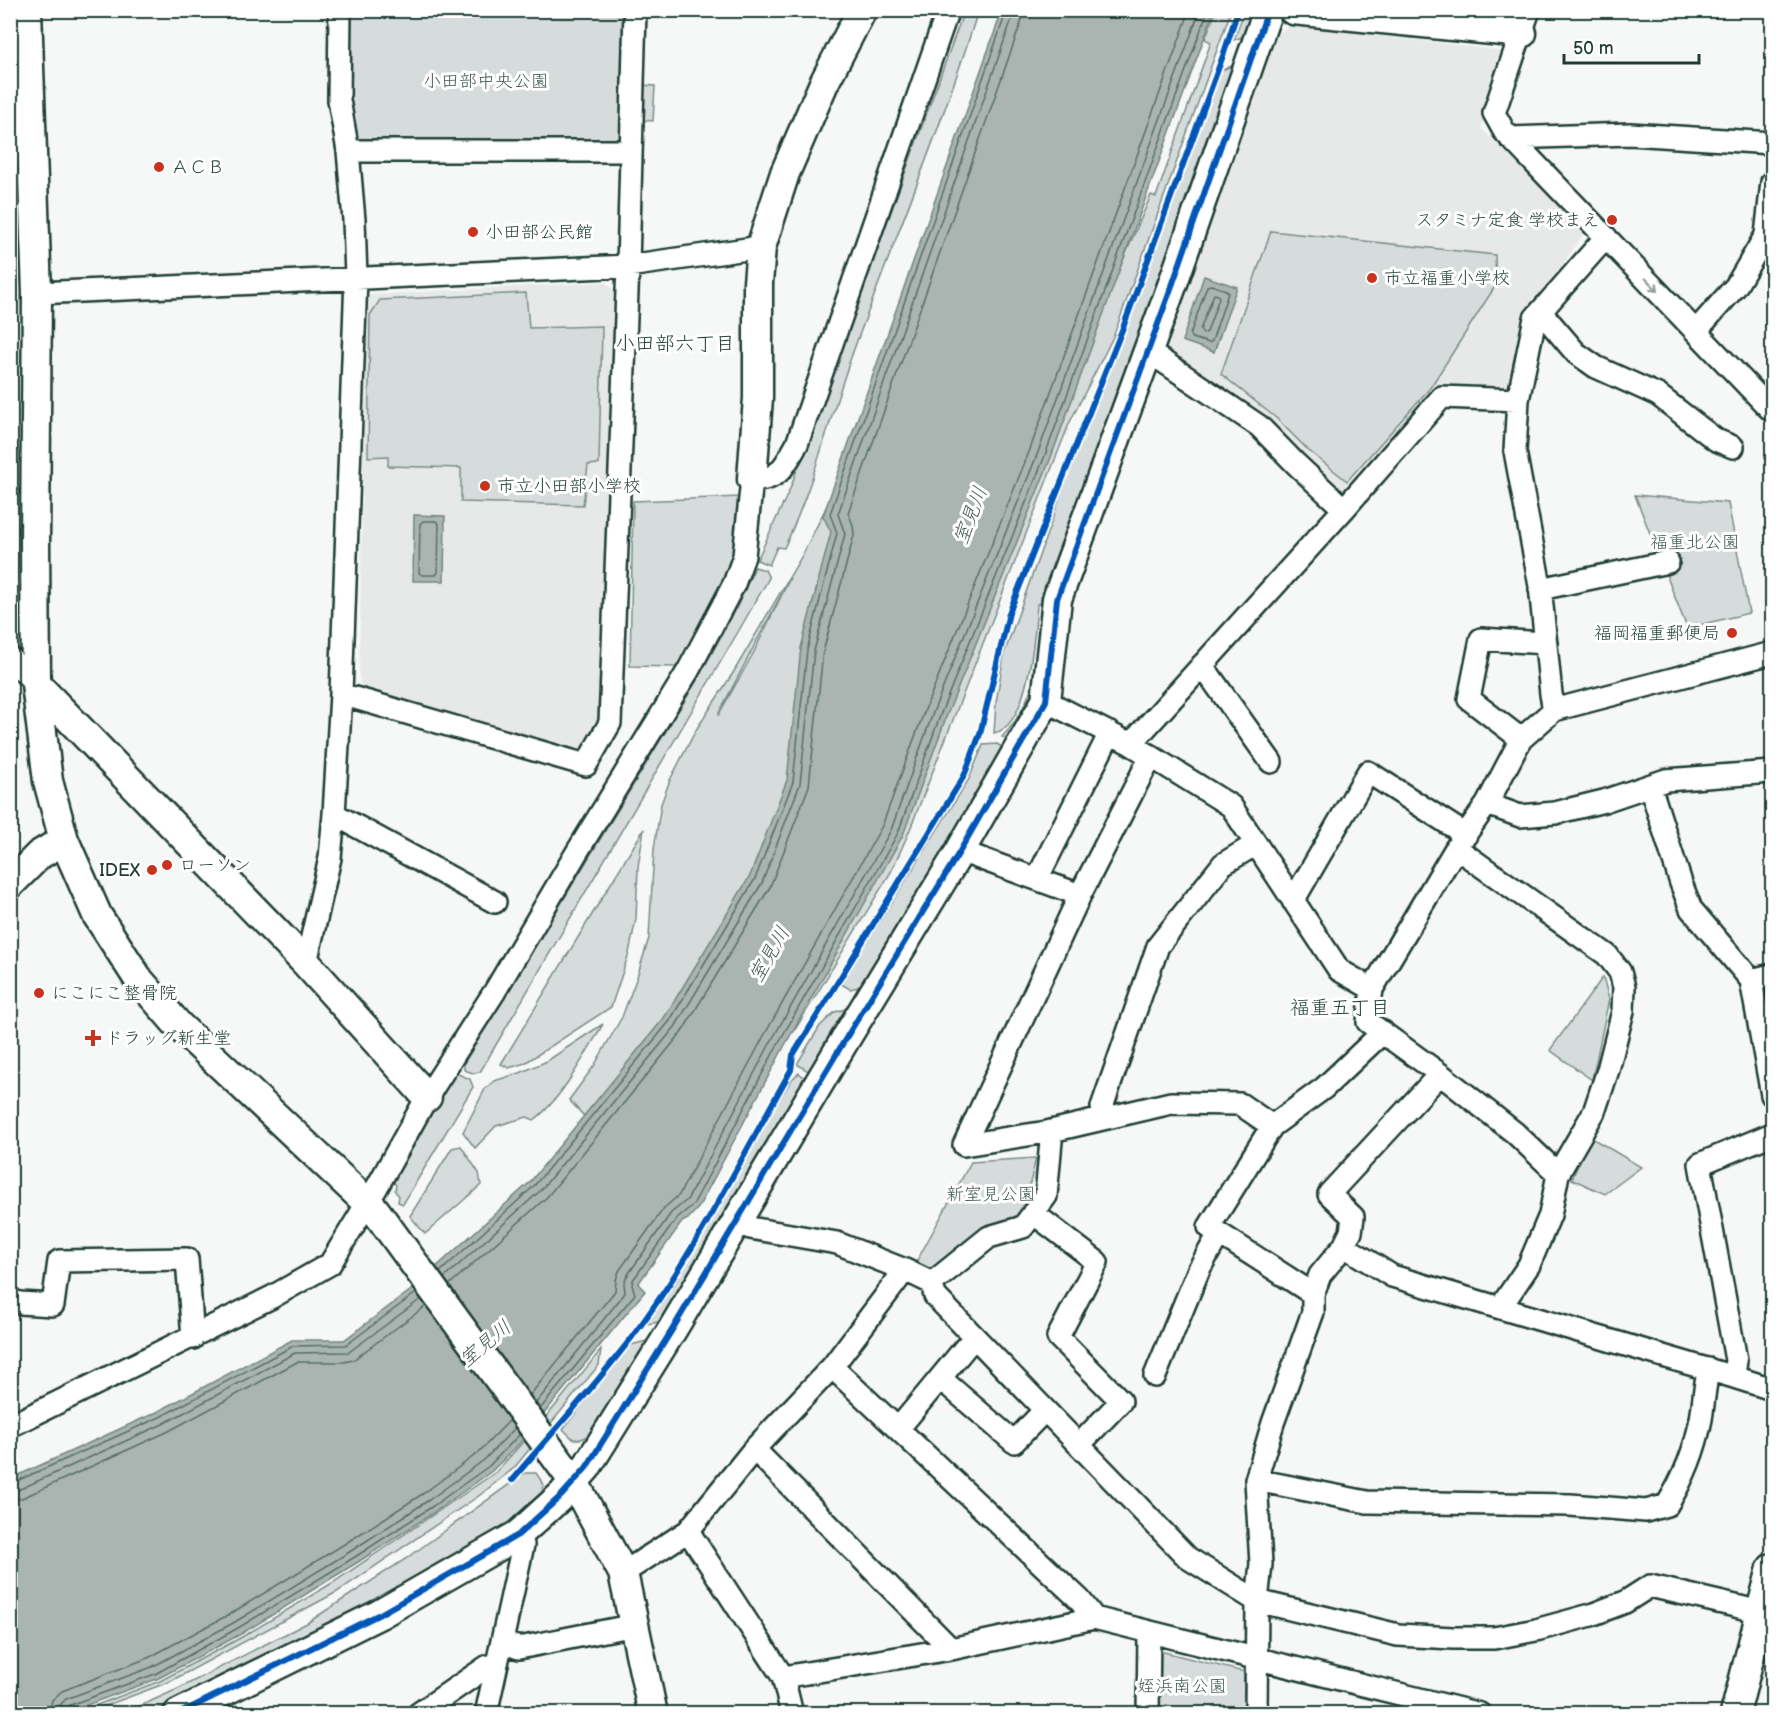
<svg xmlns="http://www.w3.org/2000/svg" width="1783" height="1724" font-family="'Balsamiq Sans','Klee One',sans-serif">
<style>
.built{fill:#e6e9e8}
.green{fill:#d6dcdb;stroke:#7a8c88;stroke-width:1.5;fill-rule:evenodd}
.water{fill:#aab5b1;stroke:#72857f;stroke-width:1.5}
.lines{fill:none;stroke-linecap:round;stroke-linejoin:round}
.shore{stroke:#576d66;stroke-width:1.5}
.street-casing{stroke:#1f3d34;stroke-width:26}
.secondary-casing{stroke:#1f3d34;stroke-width:33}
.street{stroke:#fff;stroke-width:21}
.secondary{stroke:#fff;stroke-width:28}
.cycleway-casing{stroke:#fff;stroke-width:10}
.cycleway{stroke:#0057b8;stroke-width:6}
.oneway{stroke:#8f9e9a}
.poi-dot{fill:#c8321e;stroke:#fff;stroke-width:2}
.labels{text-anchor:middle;stroke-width:6;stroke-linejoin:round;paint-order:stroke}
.park-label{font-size:18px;fill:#445d55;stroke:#fff}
.poi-label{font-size:18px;fill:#1f3d34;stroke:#fff;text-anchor:start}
.neighbourhood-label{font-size:20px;fill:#1f3d34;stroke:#fff}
.water-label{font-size:20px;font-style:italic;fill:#49615a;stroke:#fff}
</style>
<rect width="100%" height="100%" fill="#f6f7f7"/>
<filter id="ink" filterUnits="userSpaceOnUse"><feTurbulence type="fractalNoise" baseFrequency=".0167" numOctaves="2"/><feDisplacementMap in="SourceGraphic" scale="12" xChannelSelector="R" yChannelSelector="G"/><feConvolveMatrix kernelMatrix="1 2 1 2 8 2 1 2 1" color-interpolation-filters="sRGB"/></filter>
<g filter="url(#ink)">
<path class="built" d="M1290 25 1497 50 1502 56 1481 128 1585 232 1520 325 1505 392 1438 389 1344 493 1209 381 1167 349 1275 36Z
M605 282 614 290 601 719 583 751 362 693 359 677 366 295Z"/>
<path class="green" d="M340 11H633L630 151H348Z
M964 11H978C943 123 898 231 857 341 831 410 816 481 784 548L777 547 769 565 757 560 790 489Z
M1216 11H1231L1114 335 1069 424 909 832 891 872 793 1033 1151 195 1156 197 1211 42 1205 39Z
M1244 11H1261L1253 33 1234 40Z
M1243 61 1046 603 1037 604C1035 633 1029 727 994 733L996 703 1004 654 1063 489 1138 298 1209 95 1220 71Z
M643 85 655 86 653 121 641 120Z
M1271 231 1495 255 1496 285 1430 388 1347 481 1309 451 1276 418 1221 374Z
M526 293 529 328 602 326 599 464 588 465 583 505 461 502V468L388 466V456L368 457 370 315 380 300Z
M848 463 793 778 757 879 668 1026 644 1045 584 1116 569 1100 594 1066 622 1017 637 977 649 938 654 849 661 804 670 780 696 730 733 673 803 554ZM790 578 753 654 719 714V713Z
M1635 495 1728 503 1749 613 1687 628Z
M741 497 731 569 677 667 630 666 633 501Z
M755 567 765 570 769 578 738 632 480 1072 473 1073 464 1070V1063L697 680 737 607Z
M1043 613 1034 700 1014 741 1002 737C1019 719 1031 695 1036 670 1040 651 1038 632 1043 613Z
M997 744 1005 749 863 986 850 989 841 984 969 779 983 745Z
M644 829 638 867 636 919 629 953 611 1007 525 1063 509 1068 501 1064Z
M1603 977 1609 999 1592 1080 1550 1050Z
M856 1006 815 1069 808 1071 797 1064 820 1026 835 1012Z
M603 1024C586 1053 561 1100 534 1120L527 1117 496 1126 475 1148 463 1132 485 1089 494 1081 520 1073 547 1061Z
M456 1073 470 1079 473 1087 403 1204 398 1202 399 1196 395 1191 396 1185 390 1179Z
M799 1073 809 1081 666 1321 646 1324 678 1279 690 1254 704 1235 708 1220 753 1142 792 1079Z
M1590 1137 1641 1167 1605 1194 1572 1179Z
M461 1146 479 1173 481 1185 425 1234 410 1216 452 1148Z
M1036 1158 1021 1220 934 1274 914 1266 971 1162Z
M655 1339 598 1429 582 1439H573L563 1429 631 1345Z
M601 1350 599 1365 514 1468 480 1495 337 1592 169 1682 86 1713 73 1714 160 1681 242 1637 334 1582 496 1472 551 1411Z
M525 1473H536L544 1485 541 1498 503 1528 393 1592 219 1681 150 1713 122 1714 178 1689 307 1623 407 1558Z
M1152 1649 1244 1672V1713L1152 1714Z"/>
<path class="water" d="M1002 11H1214L1050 460 947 715 903 835 785 1045 698 1208 688 1219 682 1222 638 1284 645 1291 518 1445 492 1471 436 1511 358 1562 241 1634 157 1679 65 1713H11L10 1479 157 1412 292 1340H344L411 1290 530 1182 664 1018 750 876 787 780 801 648 831 532 823 516Z
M1204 276 1237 287 1214 352 1182 341Z
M414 515 445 516 444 581H413Z"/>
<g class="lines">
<path class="shore" d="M1211 285 1226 290 1228 293 1212 341 1209 343 1192 338 1190 335 1207 286Z
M1214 294 1218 295 1219 298 1207 332 1203 334 1200 330Z
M423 521H436L439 524 438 572 436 575H422L419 573 420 524Z
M440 1272 534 1186 669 1022 755 879 793 782 807 650 837 533 830 514 1007 10
M444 1278 540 1191 675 1027 762 883 800 784 814 651 845 534 838 514 1015 10
M449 1285 547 1197 682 1032 770 887 809 786 823 652 854 535 853 525 848 513 1022 20 1024 10
M530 1395 615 1291 616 1280 619 1271 664 1208 679 1195 765 1034 882 826 926 707 1029 452 1190 10
M536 1403 625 1293 624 1283 627 1276 671 1213 687 1200 773 1038 891 830 934 710 1037 455 1200 10
M540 1409 635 1294 632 1285 633 1280 677 1218 693 1205 779 1042 898 833 941 713 1044 458 1208 10
M10 1484 160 1417 293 1346 346 1345 416 1293
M10 1492 18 1490 163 1424 295 1353 349 1352 421 1299
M10 1501 22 1498 167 1432 297 1362H344L353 1360 426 1306
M49 1714 52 1700 62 1691 148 1658 230 1614 346 1543 424 1493 478 1453 509 1421
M58 1714 60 1705 66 1699 152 1667 235 1622 351 1551 429 1500 484 1460 515 1428
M66 1714 70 1705 155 1674 238 1628 355 1557 433 1506 489 1466 520 1434"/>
<g class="street-casing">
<path id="street" d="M1529 10 1494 113 1504 131 1772 411
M1510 138 1630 134 1772 143
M348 151H630
M37 293 628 266 761 247
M1541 312 1576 353 1596 367 1658 395 1716 440 1733 447
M1696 331 1736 286 1766 235 1772 182
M1147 353 1161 360 1259 426 1296 464 1344 509
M1540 589 1668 562
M1772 653 1554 710 1521 739 1487 804 1456 848 1372 989 1368 1022 1440 1074 1329 1194 1353 1217 1351 1232 1344 1246 1392 1276 1734 1377 1736 1360 1700 1164 1772 1134
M10 658 36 684
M1202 665 1271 762
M341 694 586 765 610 723 628 266 635 10
M1046 701 1131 744 1344 509 1442 397 1518 400
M1554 710 1551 694 1540 586 1515 451 1518 400 1535 318 1606 237
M1521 739 1469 699 1481 639 1546 643
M1131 744 1231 806 1339 970 1372 989
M1650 786 1681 883 1691 909 1751 980 1772 1095
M1487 804 1520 816 1555 813 1604 801 1666 780 1772 772
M334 814 495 902
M1456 848 1607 955 1620 972 1624 987 1623 1011 1608 1070 1594 1112 1558 1174 1550 1215 1529 1265 1500 1308
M960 851 1080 895 1151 756
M1037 879 1110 733
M1293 901 1368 772 1466 835
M306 963 330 858 334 814 341 694 356 277 354 220 348 151 339 100 340 10
M1751 980 1772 975
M1440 1074 1515 1133 1558 1174
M1105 1118 1102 1107 1158 946 1223 864 1256 844
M1047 1132 964 1145 1080 895
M1033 1213 1097 1262 1058 1337 1121 1401 1079 1445
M1344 1246 1320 1275 1313 1294 1209 1227 1272 1126 1324 1088 1383 1032
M905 1270 932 1283 935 1296 1188 1558 1257 1601 1398 1635 1453 1638H1494L1536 1630 1591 1615 1625 1602 1650 1586 1761 1612
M932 1283 989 1237 1023 1227 1046 1196 1051 1141 1047 1132 1171 1103 1240 1104 1272 1126
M10 1300 20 1303 53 1305 59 1261 187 1259 193 1338
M832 1367 1080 1600 1094 1618
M1155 1376 1199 1269 1219 1234
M1734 1377 1772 1389
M940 1378 1014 1442 1045 1410
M10 1426 272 1297 330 1264 377 1187 427 1097 495 991 577 852 688 671 734 584 744 556 752 479C778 483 786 464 797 444L948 10
M898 1429 974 1337
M754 1449 951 1649
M1256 1480 1367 1502 1570 1505 1646 1511 1667 1505C1684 1478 1695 1451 1701 1419 1704 1402 1704 1386 1709 1369
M688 1531 783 1677 792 1714
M623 1573 688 1531 754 1449 832 1367 905 1270 837 1243 750 1228 737 1219
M502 1642 519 1648 635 1625
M783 1677 951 1649 1094 1618 1480 1714
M418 1714 488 1666 496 1668
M486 1714 523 1545 518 1535
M1148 1714 1149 1632
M1256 1714 1257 1601 1261 1564 1256 1480 1273 1423 1313 1312V1294"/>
</g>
<g class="secondary-casing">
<path id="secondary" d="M27 10 37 293 35 543 36 684 48 781 64 840 97 915 139 980 178 1025 375 1210 574 1482 623 1573 653 1714
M1293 10 1522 33
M752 479 758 398V283L761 247 785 173 824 83 862 10
M36 684 306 963 427 1097
M10 884 39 855 64 840
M178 1714 380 1614 518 1535 562 1495 586 1468 672 1330 843 1043 960 851 1046 701 1057 599 1173 283 1268 10
M1735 1714 1772 1568"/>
</g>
<use href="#street" class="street"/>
<use href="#secondary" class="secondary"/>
<g class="cycleway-casing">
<path id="cycleway" d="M512 1480C552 1433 595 1386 632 1337 695 1254 740 1160 791 1070L793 1055 964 776 980 734 1009 613 1124 325 1224 53 1238 10
M178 1714 380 1614 518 1535 562 1495 586 1468 672 1330 843 1043 960 851 1046 701 1057 599 1173 283 1268 10"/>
</g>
<use href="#cycleway" class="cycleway"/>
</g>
<defs><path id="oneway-shaft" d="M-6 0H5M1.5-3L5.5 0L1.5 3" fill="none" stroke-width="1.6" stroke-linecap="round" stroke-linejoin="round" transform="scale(1.5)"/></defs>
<use class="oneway" href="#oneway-shaft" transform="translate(1652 285) rotate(46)"/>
</g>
<g class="poi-dot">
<circle cx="159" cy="167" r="6"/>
<circle cx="1612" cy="220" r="6"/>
<circle cx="473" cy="232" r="6"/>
<circle cx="1372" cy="278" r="6"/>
<circle cx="485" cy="486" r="6"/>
<circle cx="1732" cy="633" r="6"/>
<circle cx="167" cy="865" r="6"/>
<circle cx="152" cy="870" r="6"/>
<circle cx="39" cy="993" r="6"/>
<path d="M90 1029h6v6h6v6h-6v6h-6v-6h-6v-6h6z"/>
</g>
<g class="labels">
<g class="park-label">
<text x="486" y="87">小田部中央公園</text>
<text x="1695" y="548">福重北公園</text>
<text x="991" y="1200">新室見公園</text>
<text x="1182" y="1692">姪浜南公園</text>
</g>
<g class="poi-label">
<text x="171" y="173">ＡＣＢ</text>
<text x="1600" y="226" text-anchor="end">スタミナ定食 学校まえ</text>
<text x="485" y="238">小田部公民館</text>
<text x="1384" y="284">市立福重小学校</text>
<text x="497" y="492">市立小田部小学校</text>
<text x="1720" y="639" text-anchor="end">福岡福重郵便局</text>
<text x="179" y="871">ローソン</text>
<text x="140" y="876" text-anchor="end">IDEX</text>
<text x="51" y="999">にこにこ整骨院</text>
<text x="105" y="1044">ドラッグ新生堂</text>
</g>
<g class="neighbourhood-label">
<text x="675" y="350">小田部六丁目</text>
<text x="1340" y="1014">福重五丁目</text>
</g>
<g class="water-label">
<text transform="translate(970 515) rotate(-69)" y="7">室見川</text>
<text transform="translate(769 954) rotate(-60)" y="7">室見川</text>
<text transform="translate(485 1343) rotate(-40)" y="7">室見川</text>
</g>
</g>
<rect width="1783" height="1724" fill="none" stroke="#fff" stroke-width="36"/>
<rect x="18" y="18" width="1747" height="1688" fill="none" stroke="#1f3d34" stroke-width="2" filter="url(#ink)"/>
<path d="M1564 54v9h135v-9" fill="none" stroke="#1f3d34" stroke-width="3"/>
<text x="1573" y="54" font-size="18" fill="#1f3d34" stroke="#ffffff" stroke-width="4.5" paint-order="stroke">50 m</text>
</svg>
